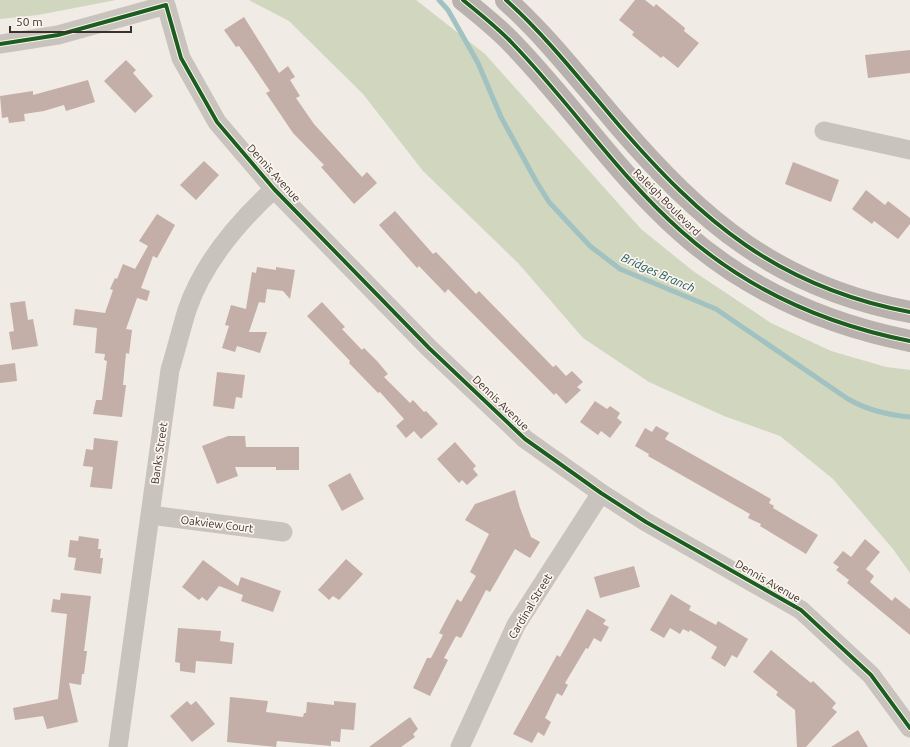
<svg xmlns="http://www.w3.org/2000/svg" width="910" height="747" font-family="Ubuntu,sans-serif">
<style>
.green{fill:#d1d6bf}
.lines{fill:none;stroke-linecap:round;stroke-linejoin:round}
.stream{stroke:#a1c2c1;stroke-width:5}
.building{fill:#c3afa7}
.minor{stroke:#c9c3be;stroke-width:19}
.primary{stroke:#b8b1ad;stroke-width:22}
.cycleway-casing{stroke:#fbf5ee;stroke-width:6}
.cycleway{stroke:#1b5e20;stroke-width:4}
.labels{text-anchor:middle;stroke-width:3.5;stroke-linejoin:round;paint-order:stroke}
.street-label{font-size:11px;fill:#3b302b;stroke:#fbf5ee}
.water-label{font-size:12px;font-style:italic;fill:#1f5a5e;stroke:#fbf5ee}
</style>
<rect width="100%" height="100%" fill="#f0ebe5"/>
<path class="green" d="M0 0H116L38 15 0 19Z
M249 0H416L485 54 641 229 693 271 771 323 831 351 886 367 910 370V573L893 549 833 479 780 436 724 416 649 382 583 338 518 263 423 171 363 94 289 21Z"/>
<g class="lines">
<path class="stream" d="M439 0 448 10 478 63 501 117 536 181 549 202 590 246 620 269 716 309 848 399C867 410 888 415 910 417"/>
</g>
<path class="building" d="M635 0H645L654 7 656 4 685 28 684 31 699 43 678 68 663 56 661 58 632 35 634 32 619 20Z
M244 17 279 73 288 66 295 77 290 80 300 96 296 98 314 124 362 177 367 172 377 183 354 204 321 167 324 165 293 133 266 93 270 91 251 63 239 46 236 47 224 30Z
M910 50V73L868 78 865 55Z
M126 60 136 70 133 73 153 96 135 113 104 81Z
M88 80 95 102 66 111 64 105 44 111 24 114 25 121 9 123 8 117 2 118 0 96 33 91V95Z
M204 161 219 175 196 200 180 185Z
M793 162 839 180 831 202 785 184Z
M866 190 885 205 888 201 910 218V224L898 239 874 221 872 224 852 209Z
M395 211 433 254 436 252 476 294 479 291 553 367 556 365 566 376 572 371 583 382 577 387 581 390 566 404 556 393 554 395 448 289 445 293 419 266 417 268 379 225Z
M157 214 175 225 157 258 153 256 141 288 150 291 147 301 137 298 126 329 132 330 129 354 126 353 123 385H126L122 417 93 414 96 400H102L107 361 104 360 105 354 95 353 97 328 73 325 75 309 105 313 113 290 110 289 115 278 117 279 123 264 135 269 148 246 139 241Z
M257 267 276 270V267L295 270 290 299 283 291 267 289 265 303 259 302 249 332H267L260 353 237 346 235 352 222 348 229 326 225 325 231 305 246 309 252 272 256 273Z
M25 301 28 320 33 319 38 346 12 350 9 332 14 331 10 303Z
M322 302 345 327 342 329 362 350 364 348 377 361 388 374 384 377 410 403 413 400 424 412 426 411 438 424 421 439 414 431 406 438 396 426 404 419 380 392 378 393 349 363 350 361 307 316Z
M15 363 17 381 0 383V365Z
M217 372 245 375 242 398 236 397 234 409 213 406Z
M595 401 607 409 610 406 620 413 617 418 622 422 610 438 601 431 598 435 580 422Z
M656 426 669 433 665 439 771 499 769 503 774 506 773 508 818 535 806 554 760 526 761 524 748 518 750 514 648 456 649 454 635 446 645 428 652 432Z
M228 436H245L246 447H299V470H276V467H235L238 476 217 484 202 446Z
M94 438 118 441 112 489 90 487 93 467 83 466 86 449 93 450Z
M455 442 476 466 473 469 478 475 467 485 462 480 459 483 437 459Z
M350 473 364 499 342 511 328 485Z
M515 490 520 508 531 537 540 542 530 558 515 549 490 592 486 590 461 638 456 636 444 658 448 660 430 696 413 688 427 658H431L443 635 439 633 457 599 461 602 476 576 470 572 489 534 465 520 475 504Z
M79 536 99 539 98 549H101L100 558H103L101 574 74 570 76 558 68 557 70 540 78 541Z
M865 539 880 552 866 569 874 576 870 582 892 601 895 597 910 609V635L847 583 849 580 836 570 839 567 833 563 843 551 851 557Z
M346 559 363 574 339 600 333 596 329 600 318 590Z
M203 560 238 586 241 577 281 591 273 612 241 601 243 595 219 586 207 601 202 597 199 600 182 587Z
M634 566 640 587 600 598 594 577Z
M61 593 91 596 84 651H87L84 674H82L81 685 69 683 78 722 47 729 43 716 15 720 13 708 58 699 67 614 51 612 53 599 60 600Z
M671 594 691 606 689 610 716 625 718 621 748 639 737 658 732 655 725 667 711 658 717 647 690 630 689 632 683 629 680 634 670 628 664 638 650 630Z
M587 609 606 620 603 624 609 627 601 642 594 638 588 649 586 648 565 683 568 685 562 696 557 693 545 718 551 722 544 736 538 732 532 743 513 734 557 655 560 657Z
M178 628 221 631 220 641 234 643 232 664 196 661 195 673 180 671V663L175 662Z
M771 650 811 683 813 681 836 703 832 708 837 712 806 747H797L795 710 776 695 778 692 753 672Z
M230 697 268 701 266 712 303 717 304 713H306L307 702 334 705V701L356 703 354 730 341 729 340 742 331 741V746L277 741 276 747 227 742Z
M187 701 191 705 196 701 215 724 192 742 170 716Z
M410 717 418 729 413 734 415 737 401 747H369Z
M858 730 868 747H831Z"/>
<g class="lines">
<path class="minor" d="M0 44 58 35 166 5 181 58 217 122 274 189 429 348 525 439 601 493 646 522 801 610 871 675 910 728
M824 131 910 150
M150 515 283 532
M118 747 170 370C176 350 181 330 187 310 203 263 238 222 274 189
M460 747 516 625 601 493"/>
<path class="primary" d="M463 0C480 14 498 28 513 44 571 104 618 175 681 231 747 290 824 324 910 341
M506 0C547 37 581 81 617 123 702 222 778 287 910 312"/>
<g class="cycleway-casing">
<path id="cycleway" d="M463 0C480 14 498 28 513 44 571 104 618 175 681 231 747 290 824 324 910 341
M506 0C547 37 581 81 617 123 702 222 778 287 910 312
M0 44 58 35 166 5 181 58 217 122 274 189 429 348 525 439 601 493 646 522 801 610 871 675 910 728"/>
</g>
<use href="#cycleway" class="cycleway"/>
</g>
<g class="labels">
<g class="street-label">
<text transform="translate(274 173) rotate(48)" y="4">Dennis Avenue</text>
<text transform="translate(667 202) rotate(45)" y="4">Raleigh Boulevard</text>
<text transform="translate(501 403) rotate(44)" y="4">Dennis Avenue</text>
<text transform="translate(159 453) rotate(-82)" y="4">Banks Street</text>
<text transform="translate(217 524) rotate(7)" y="4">Oakview Court</text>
<text transform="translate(768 581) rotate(30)" y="4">Dennis Avenue</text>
<text transform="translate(530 606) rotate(-59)" y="4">Cardinal Street</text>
</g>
<g class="water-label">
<text transform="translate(658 273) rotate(24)" y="4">Bridges Branch</text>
</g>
</g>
<path d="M10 26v6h121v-6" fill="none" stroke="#3b302b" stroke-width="2"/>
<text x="16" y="26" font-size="12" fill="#3b302b" stroke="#fbf5ee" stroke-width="3" paint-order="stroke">50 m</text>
</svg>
